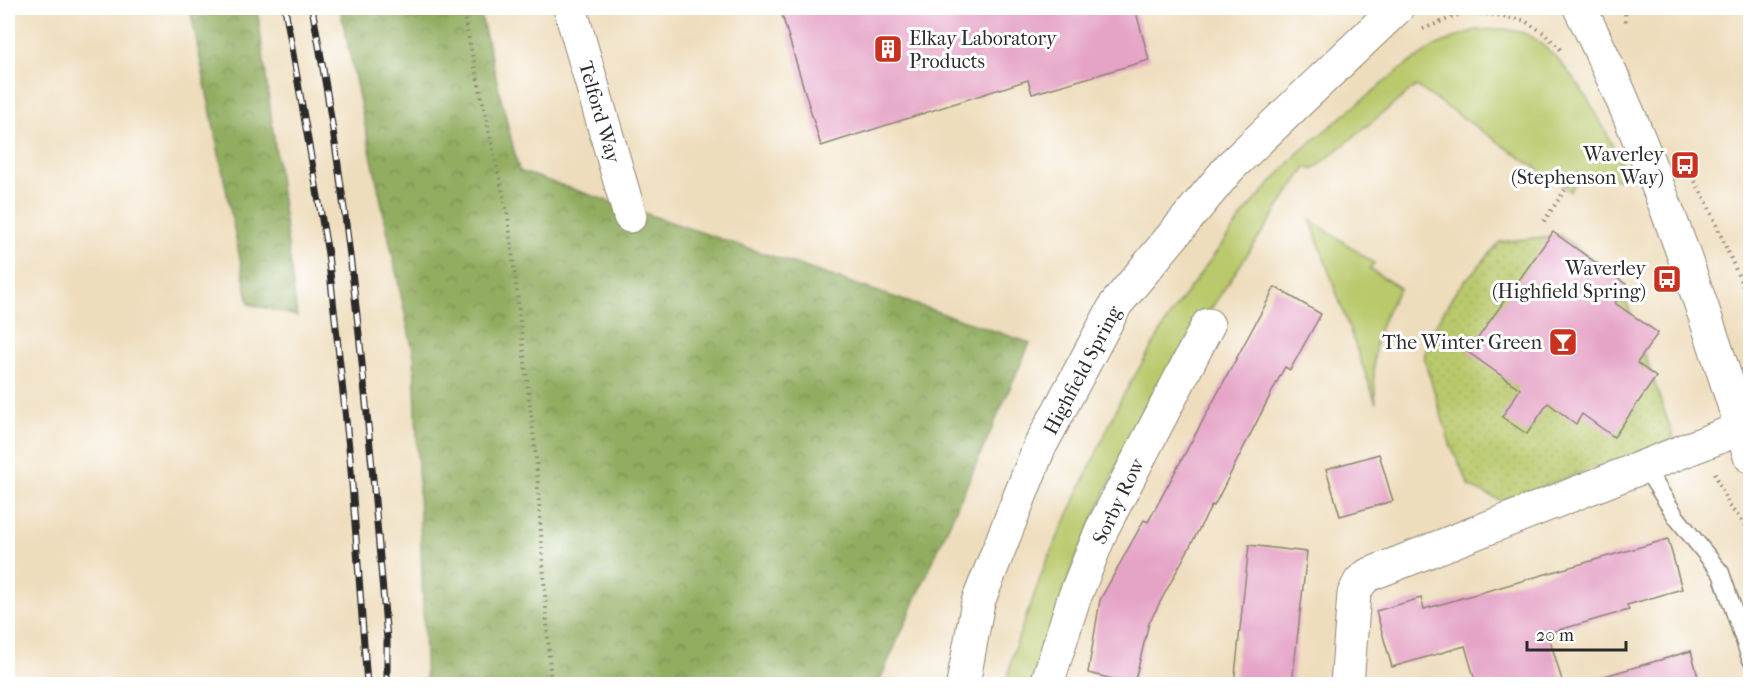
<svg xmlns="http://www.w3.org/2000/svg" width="1758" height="692" font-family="'IM FELL French Canon',serif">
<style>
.green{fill:#b9c96c;stroke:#727a4c;stroke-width:1.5}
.forest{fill:url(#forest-crowns);stroke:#5e6c46;stroke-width:1.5}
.garden{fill:url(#garden-dots);stroke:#727a4c;stroke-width:1.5}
.building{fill:#e5a3c6}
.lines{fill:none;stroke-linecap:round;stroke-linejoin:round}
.lane-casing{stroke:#8c8474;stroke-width:19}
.street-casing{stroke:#8c8474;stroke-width:35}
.secondary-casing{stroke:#8c8474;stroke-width:35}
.path{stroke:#8c8474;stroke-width:4;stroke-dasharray:1.5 4.5;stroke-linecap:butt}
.lane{stroke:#fff;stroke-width:16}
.street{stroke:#fff;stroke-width:33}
.secondary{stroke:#fff;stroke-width:33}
.rail-casing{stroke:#2b2b2b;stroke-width:7}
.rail{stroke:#fff;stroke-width:4.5;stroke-dasharray:14;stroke-linecap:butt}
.labels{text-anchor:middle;stroke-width:6;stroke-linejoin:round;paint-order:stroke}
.poi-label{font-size:20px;fill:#2b2b2b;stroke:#fff;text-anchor:end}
.street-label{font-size:20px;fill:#2b2b2b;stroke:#fff}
</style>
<defs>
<pattern id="forest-crowns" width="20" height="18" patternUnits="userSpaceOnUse" patternTransform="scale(1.5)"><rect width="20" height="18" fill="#92ad60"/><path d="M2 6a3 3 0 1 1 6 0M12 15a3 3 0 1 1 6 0" fill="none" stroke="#778d4f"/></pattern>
<pattern id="garden-dots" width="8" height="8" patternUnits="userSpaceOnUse" patternTransform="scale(1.5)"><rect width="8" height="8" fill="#b9c96c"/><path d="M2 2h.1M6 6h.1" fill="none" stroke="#9fad5e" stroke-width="1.8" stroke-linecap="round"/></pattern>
</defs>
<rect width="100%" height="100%" fill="#fff"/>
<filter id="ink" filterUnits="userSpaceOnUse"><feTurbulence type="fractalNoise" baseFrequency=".0167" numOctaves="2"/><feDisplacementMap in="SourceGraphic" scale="12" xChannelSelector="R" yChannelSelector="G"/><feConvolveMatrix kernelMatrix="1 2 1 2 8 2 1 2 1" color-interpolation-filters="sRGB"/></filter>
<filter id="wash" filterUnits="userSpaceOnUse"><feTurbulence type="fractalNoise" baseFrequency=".008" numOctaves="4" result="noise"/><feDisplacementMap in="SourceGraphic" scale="24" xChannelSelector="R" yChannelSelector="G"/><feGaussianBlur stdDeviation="1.35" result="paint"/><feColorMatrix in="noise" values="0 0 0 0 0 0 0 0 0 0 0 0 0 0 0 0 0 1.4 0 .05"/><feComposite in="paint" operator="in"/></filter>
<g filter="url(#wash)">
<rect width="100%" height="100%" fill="#eeddbc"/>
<path class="green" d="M1505 29C1513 31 1525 32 1532 37 1579 70 1604 127 1628 178L1577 181 1570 191 1416 86 1313 170 1306 167 1139 416 1072 567 1033 684H1006L1014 650 1045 565 1121 399 1173 311 1247 210 1299 152 1398 71 1435 46 1456 37 1475 30Z
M1310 219 1374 263 1370 269 1400 288C1373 330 1371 354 1376 403Z"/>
<path class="forest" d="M190 8H257L297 316 249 304Z
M340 8H479L519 171 1030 343 878 684H426L414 356Z"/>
<path class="garden" d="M1560 235 1619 280 1674 439 1502 501 1470 487 1451 447 1424 358 1429 336 1456 291 1500 242Z"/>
<g id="blocks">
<path class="building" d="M780 8H1135L1149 60 1032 94 1028 80 821 146Z
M1553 232 1627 285 1615 303 1658 333 1637 363 1656 377 1614 437 1582 414 1576 424 1548 403 1527 434 1502 417 1520 389 1468 352Z
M1275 287 1321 314 1290 370 1285 367 1280 376 1214 506 1212 505 1149 623 1134 684 1088 673 1100 600 1144 520 1148 522Z
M1379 454 1393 501 1340 516 1326 469Z
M1668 539 1682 589 1627 605 1629 610 1548 633 1563 684H1476L1465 646 1392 667 1376 611 1421 598 1424 609Z
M1249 545 1307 552 1292 684H1234Z
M1691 651 1700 684H1602L1601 677Z"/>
</g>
</g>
<g filter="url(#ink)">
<use href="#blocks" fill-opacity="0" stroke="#8c8474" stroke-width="1.5"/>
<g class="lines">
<g class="lane-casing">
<path id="lane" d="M1644 466 1677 518 1721 573 1750 658"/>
</g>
<g class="street-casing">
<path id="street" d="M570 8 630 216
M1580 8C1651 152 1703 303 1750 456
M1047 684 1073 601 1102 529 1208 325
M1347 684 1354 594 1360 582 1368 575 1742 428"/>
</g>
<g class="secondary-casing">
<path id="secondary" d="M963 684 978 602 1039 448 1116 304 1230 167 1397 8"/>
</g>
<path class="path" d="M462 8 508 216 536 457 551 684
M1625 8 1626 25
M1423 29 1463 13 1497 15 1523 20 1544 33 1562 51
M1692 176 1707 203 1750 303
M1544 221 1576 174 1617 175
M1715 473 1729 506 1750 530"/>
<use href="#lane" class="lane"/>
<use href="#street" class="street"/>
<use href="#secondary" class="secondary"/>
<g class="rail-casing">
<path id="rail" d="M285 8 328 254 350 457 367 684
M312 8C352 216 369 428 387 639V684"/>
</g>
<use href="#rail" class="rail"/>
</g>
</g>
<defs>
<g id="building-square" transform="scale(1.5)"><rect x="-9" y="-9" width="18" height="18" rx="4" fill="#c8321e" stroke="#fff"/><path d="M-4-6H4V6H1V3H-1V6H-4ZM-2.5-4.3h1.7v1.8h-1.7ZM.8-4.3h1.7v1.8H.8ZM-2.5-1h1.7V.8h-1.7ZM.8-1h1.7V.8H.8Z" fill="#fff"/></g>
<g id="bus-square" transform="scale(1.5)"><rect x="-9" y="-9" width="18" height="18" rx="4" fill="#c8321e" stroke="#fff"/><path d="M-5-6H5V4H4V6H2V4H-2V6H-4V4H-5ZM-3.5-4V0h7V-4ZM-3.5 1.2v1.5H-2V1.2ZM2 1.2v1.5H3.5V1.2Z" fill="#fff"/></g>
<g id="bar-square" transform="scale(1.5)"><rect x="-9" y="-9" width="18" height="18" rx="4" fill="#c8321e" stroke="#fff"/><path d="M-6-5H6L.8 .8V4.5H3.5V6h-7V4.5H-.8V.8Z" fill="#fff"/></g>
</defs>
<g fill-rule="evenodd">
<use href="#building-square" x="888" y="49"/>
<use href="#bus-square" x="1685" y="165"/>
<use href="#bus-square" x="1667" y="279"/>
<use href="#bar-square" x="1563" y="342"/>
</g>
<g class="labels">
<g class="poi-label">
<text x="909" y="45" text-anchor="start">Elkay Laboratory<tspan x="909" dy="23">Products</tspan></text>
<text x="1664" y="161">Waverley<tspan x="1664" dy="23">(Stephenson Way)</tspan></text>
<text x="1646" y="275">Waverley<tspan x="1646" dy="23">(Highfield Spring)</tspan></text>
<text x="1542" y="349">The Winter Green</text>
</g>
<g class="street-label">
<text transform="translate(600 112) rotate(74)" y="7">Telford Way</text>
<text transform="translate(1082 370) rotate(-62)" y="7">Highfield Spring</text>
<text transform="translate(1118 501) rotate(-64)" y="7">Sorby Row</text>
</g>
</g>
<rect width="1758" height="692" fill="none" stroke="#fff" stroke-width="30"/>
<path d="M1527 641v9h99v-9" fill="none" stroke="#2b2b2b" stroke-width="3"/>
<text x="1536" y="641" font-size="18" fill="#2b2b2b" stroke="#ffffff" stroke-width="4.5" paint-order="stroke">20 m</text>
</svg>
